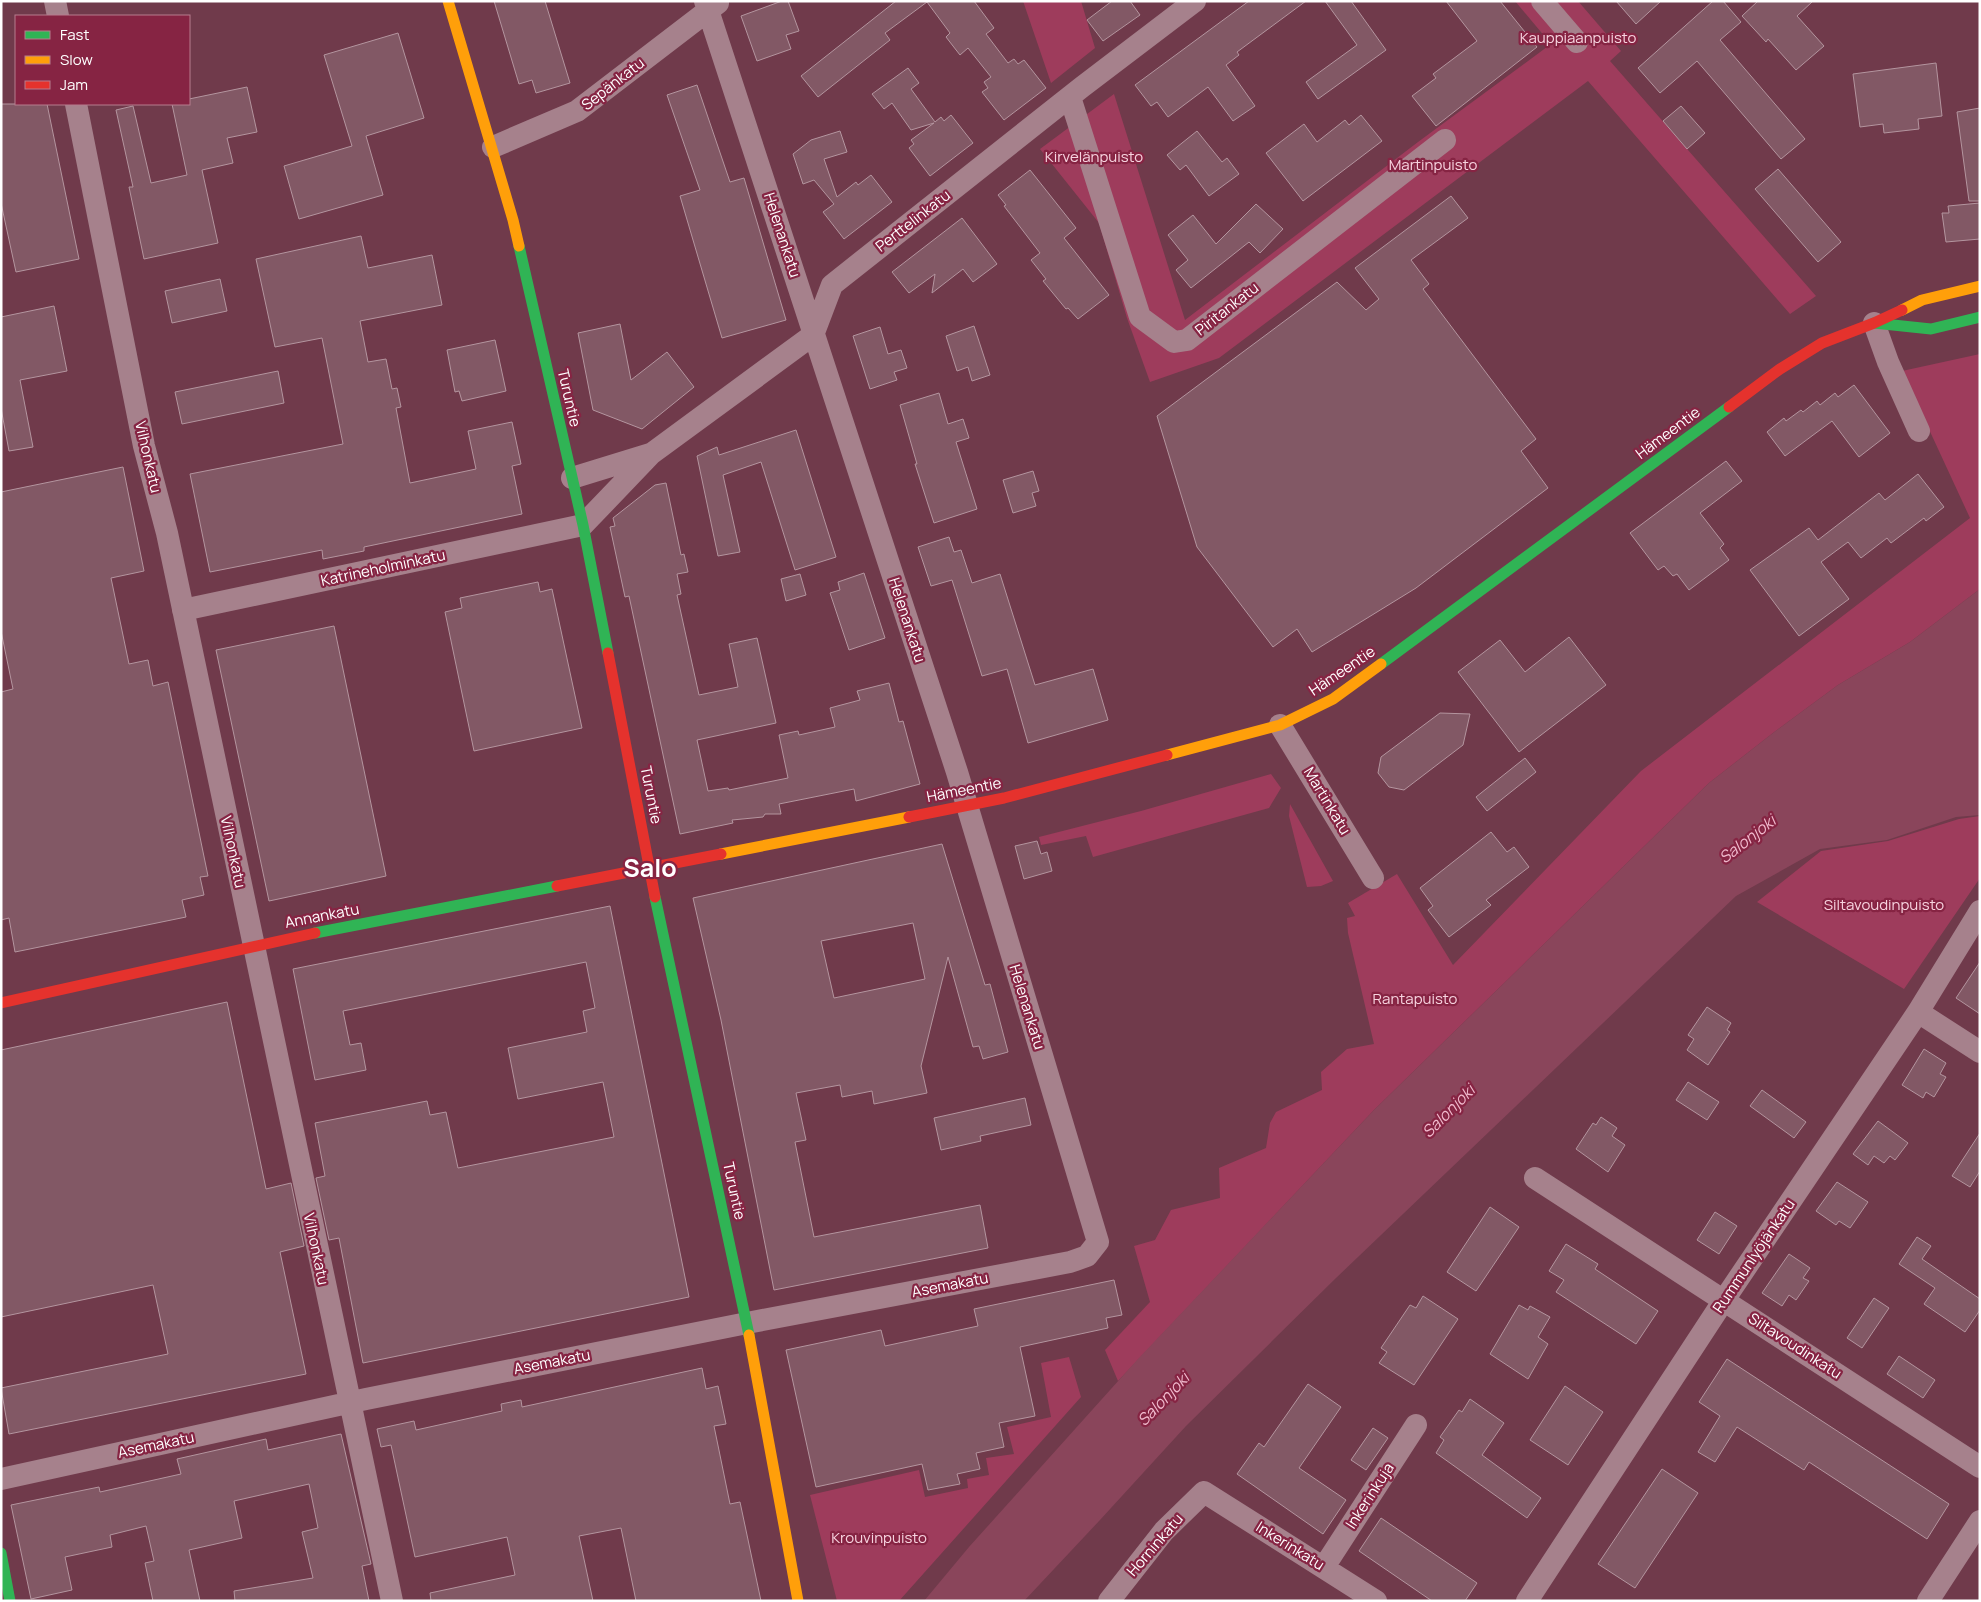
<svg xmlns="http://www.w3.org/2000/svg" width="1981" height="1602" font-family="Manrope,sans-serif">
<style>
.green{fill:#9e3c5c}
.water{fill:#8a455b}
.building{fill:#825865;stroke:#b4959f;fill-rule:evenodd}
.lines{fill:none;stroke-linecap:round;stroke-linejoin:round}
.street{stroke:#a6818c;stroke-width:22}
.fast{stroke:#30b455;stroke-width:11}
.slow{stroke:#ff9f0a;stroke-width:11}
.jam{stroke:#e5322d;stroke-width:11}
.labels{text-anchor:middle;stroke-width:4.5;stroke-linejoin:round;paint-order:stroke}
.park-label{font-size:15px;fill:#f7d3df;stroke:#862443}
.street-label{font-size:15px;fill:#fff;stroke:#862443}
.water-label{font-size:16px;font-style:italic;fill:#f0bacd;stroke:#862443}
.town-label{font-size:25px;font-weight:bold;fill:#fff;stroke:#862443}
</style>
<rect width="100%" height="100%" fill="#703a4b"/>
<path class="green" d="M1023 1H1081L1095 48 1051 83Z
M1515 1H1578L1621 51 1610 61 1816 296 1790 314 1588 81 1219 358 1150 382 1127 318 1099 223 1040 149 1114 94 1185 320 1418 142 1551 44Z
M1980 354V589L1910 642 1838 685 1773 733 1709 783 1374 1110 1118 1381 1105 1350 1150 1302 1134 1246 1155 1240 1171 1210 1220 1198 1219 1168 1266 1148 1270 1123 1276 1112 1322 1090 1321 1072 1347 1049 1374 1044 1348 933 1347 918 1355 916 1348 903 1397 874 1453 965 1641 771 1970 518 1902 371Z
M1271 774 1281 788 1269 808 1093 857 1086 836 1041 845 1039 837 1141 811Z
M1290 804 1333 881 1321 886 1307 887 1289 816Z
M1980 816V878L1904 989 1757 902 1821 851 1888 841 1959 819Z
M1069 1357 1081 1397 899 1601H837L810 1495 919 1470 925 1497 968 1488 967 1479 989 1475 986 1458 1014 1454 1007 1427 1051 1417 1041 1363Z"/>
<path class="water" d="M1980 589V815L1956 817 1887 840 1820 849 1736 896 1336 1278 1186 1426 1100 1520 1024 1601H924L969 1547 1137 1360 1374 1110 1709 783 1773 733 1838 685 1910 642Z"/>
<path class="building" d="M494 1H545L570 83 536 93 532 80 519 84Z
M782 1H788L799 31 786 35 791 49 757 61 741 16Z
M896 1H974L994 28 986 34 1008 63 1014 59 1018 64 1024 60 1046 88 1004 120 982 92 988 88 984 82 991 77 968 48 960 55 946 37 950 33 927 2 885 33 890 40 818 97 801 76Z
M1112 1H1130L1140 15 1103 41 1087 20Z
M1249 1H1306L1237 52 1239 55 1226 65 1255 106 1233 121 1208 87 1168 117 1157 102 1151 106 1135 85Z
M1325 1H1351L1386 50 1318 99 1306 82 1357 45Z
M1446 1H1500L1537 47 1436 126 1412 96 1436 78 1433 74 1477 41Z
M1616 1H1661L1636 24Z
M1713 1H1723L1741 22 1720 40 1805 139 1781 159 1697 61 1660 93 1638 68Z
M1758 1H1813L1797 16 1824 46 1796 70 1768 39 1766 42 1742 16Z
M398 33 424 118 366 136 383 195 299 219 284 166 352 146 324 55Z
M1936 63 1942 116 1918 119 1919 129 1884 133 1883 124 1860 127 1853 74Z
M908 68 919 83 911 89 935 122 941 117 944 121 951 115 973 143 930 176 909 148 914 144 911 140 934 123 911 130 892 103 884 109 872 94Z
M697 85 730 182 744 178 786 320 722 338 680 196 700 190 667 95Z
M247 87 257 132 227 138 233 163 202 170 218 243 144 259 129 187H133L116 110 133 106 151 183 187 175 172 104H189V99Z
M1 104H47L79 259 16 272 1 203Z
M1681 106 1705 133 1687 149 1663 121Z
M1980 108V201H1969L1957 112Z
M1361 115 1382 141 1303 201 1266 153 1304 124 1317 142 1345 120 1349 125Z
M840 131 847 152 824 159 837 197 856 182 858 185 871 175 892 202 844 239 823 212 834 204 814 180 803 184 793 154 811 140Z
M1197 131 1222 162 1227 158 1239 174 1209 196 1186 165 1180 170 1167 155Z
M1778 169 1841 242 1818 262 1755 189Z
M1030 170 1076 228 1064 238 1109 295 1078 319 1068 308 1066 309 1043 281 1046 279 1031 260 1040 253 1004 206 1006 205 998 195Z
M1451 196 1468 218 1411 260 1429 284 1423 289 1536 439 1521 451 1548 488 1416 588 1312 652 1297 629 1273 647 1197 547 1157 416 1337 282 1366 310 1379 299 1355 268Z
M1980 203V239L1946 242 1942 213H1949L1948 206Z
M1256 204 1283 229 1260 253 1249 242 1191 288 1176 270 1188 260 1168 235 1193 215 1216 244Z
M962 218 997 264 973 282 963 269 932 293 935 274 909 293 892 272Z
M361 236 368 268 432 255 442 305 360 321 368 362 386 359 392 389 397 388 401 407 396 408 410 483 476 469 468 431 512 422 521 464 512 466 522 514 364 547V551L323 559 322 550 210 572 190 474 343 444 322 338 275 347 256 259Z
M220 279 227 311 172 323 165 291Z
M54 306 67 371 20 380 33 447 9 451 1 408V317Z
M620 324 631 380 667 352 694 387 642 429 593 410 578 333Z
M974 326 990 375 972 381 968 367 957 371 946 336Z
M880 327 888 354 901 350 907 368 894 372 897 380 870 389 853 336Z
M495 340 506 391 462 401 459 391 455 392 447 350Z
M278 371 284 403 182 424 175 392Z
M1854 385 1890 433 1859 457 1832 421 1785 456 1767 432 1784 418 1786 421 1801 410 1803 412 1817 401 1820 405 1835 393 1838 397Z
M939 393 948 424 963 419 969 438 956 442 977 509 934 523 915 464H917L900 405Z
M796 430 836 557 795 570 761 462 723 475 740 552 718 556 697 456 717 447 719 455Z
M1726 461 1742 481 1700 513 1724 544 1720 548 1729 560 1689 590 1677 574 1673 576 1664 566 1658 570 1630 533Z
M123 467 144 571 111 578 129 664 148 660 153 686 168 682 208 876 200 877 204 895 182 900 186 917 15 952 9 918 1 920V692L13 689 1 631V492Z
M1033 471 1039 491 1032 493 1036 506 1013 513 1003 480Z
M1918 474 1944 507 1926 521 1924 518 1891 543 1887 538 1861 558 1848 542 1821 562 1849 599 1799 636 1750 570 1809 528 1818 540 1879 493 1885 500Z
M666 483 681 555 684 554 688 572 677 574 681 594 677 595 699 695 738 687 729 644 757 638 776 723 697 740 708 791 728 788 729 790 788 778 779 735 798 731 799 735 835 727 830 708 860 700 857 691 889 683 899 722 903 721 920 784 856 801 854 789 779 804 781 814H765L763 817 732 820 733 823 680 834 629 596 625 597 610 527 615 526 613 518 655 485Z
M949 537 954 552 961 550 972 583 1000 574 1035 685 1093 669 1108 720 1028 743 1007 669 982 676 952 580 931 586 918 547Z
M864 573 885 638 849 650 830 593 840 590 838 582Z
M800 574 806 595 786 601 781 579Z
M538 582 540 592 552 589 582 728 474 751 445 612 462 608 460 598Z
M334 626 386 876 269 901 216 650Z
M1569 637 1606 685 1519 752 1458 672 1500 640 1525 672Z
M1440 713 1470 714 1463 745 1404 790 1389 787 1378 773 1381 757Z
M1525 758 1536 772 1487 811 1476 797Z
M1491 832 1507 852 1514 847 1529 867 1486 900 1491 905 1449 937 1428 910 1433 906 1420 888Z
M1037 841 1041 854 1047 852 1052 871 1024 879 1015 846Z
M942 844 985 985 990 984 1008 1052 983 1059 979 1046 973 1047 948 957 921 1066 927 1093 874 1104 872 1091 842 1097 840 1085 796 1093 806 1140 795 1142 814 1237 980 1205 988 1248 774 1290 721 1020 693 898ZM913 923 925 979 834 998 821 941Z
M610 906 689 1297 363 1363 339 1238 329 1240 316 1178 325 1176 315 1123 427 1101 430 1115 446 1112 458 1168 614 1137 603 1082 518 1099 508 1048 587 1032 583 1011 595 1008 586 962 343 1011 350 1045 361 1043 366 1070 315 1080 293 969Z
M1980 962V1014L1956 998Z
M227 1002 266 1189 291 1183 304 1246 280 1252 306 1374 9 1434 1 1388 168 1354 153 1285 1 1317V1050Z
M1707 1007 1731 1023 1727 1030 1730 1032 1708 1065 1687 1050 1694 1039 1688 1035Z
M1924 1049 1946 1063 1940 1074 1946 1077 1934 1097 1926 1092 1923 1098 1902 1085Z
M1688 1082 1719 1102 1707 1120 1676 1100Z
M1762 1090 1806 1122 1794 1138 1750 1106Z
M1025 1098 1031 1125 980 1136 981 1141 941 1150 934 1118Z
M1601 1117 1617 1128 1612 1136 1625 1145 1608 1172 1576 1149 1593 1123 1596 1125Z
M1878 1121 1908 1143 1895 1160 1890 1156 1884 1163 1874 1156 1868 1165 1853 1154Z
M1980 1133V1171L1970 1187 1952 1176Z
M1837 1182 1868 1202 1850 1228 1839 1221 1836 1225 1816 1211Z
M1490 1207 1519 1227 1476 1291 1447 1272Z
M1715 1212 1737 1226 1719 1254 1697 1240Z
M1917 1237 1931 1246 1922 1259 1980 1299V1310L1965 1332 1924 1304 1935 1288 1899 1264Z
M1566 1244 1598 1264 1595 1269 1658 1311 1636 1344 1556 1292 1564 1280 1549 1271Z
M1789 1254 1810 1268 1803 1278 1809 1281 1796 1300 1789 1295 1782 1306 1762 1293Z
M1114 1280 1122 1315 1106 1318 1108 1328 1020 1347 1035 1416 999 1423 1004 1447 976 1453 980 1469 957 1474 960 1484 928 1490 922 1464 816 1487 786 1350 881 1330 885 1346 978 1326 974 1309Z
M1423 1296 1458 1319 1414 1385 1379 1363 1387 1352 1381 1348 1410 1305 1416 1308Z
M1874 1298 1889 1308 1862 1348 1847 1338Z
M1519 1305 1528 1310 1530 1306 1550 1317 1538 1337 1548 1344 1528 1379 1490 1354Z
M1899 1356 1935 1380 1923 1398 1887 1374Z
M1727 1359 1949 1504 1927 1539 1809 1462 1804 1470 1737 1427 1715 1462 1698 1452 1720 1416 1699 1402Z
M702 1368 706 1389 718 1386 726 1424 714 1426 730 1504 740 1502 761 1601H636L621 1528 579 1536 593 1601H431L430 1593 515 1575 507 1537 415 1557 391 1445 381 1447 377 1429 414 1421 416 1430 502 1411 501 1404 521 1400 522 1407Z
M1308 1384 1341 1407 1299 1468 1346 1500 1323 1534 1237 1474 1259 1443 1264 1447Z
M1565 1386 1603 1412 1568 1465 1530 1440Z
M1470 1399 1504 1423 1482 1455 1541 1498 1527 1518 1436 1453 1444 1440 1440 1437 1459 1410 1462 1412Z
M1373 1428 1388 1438 1366 1470 1351 1460Z
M341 1434 371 1564 362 1566 369 1601H235L234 1591 313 1578 302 1532 318 1528 309 1484 234 1501 242 1538 189 1550 200 1601H153L145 1563 154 1561 146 1526 110 1535 112 1547 65 1557 72 1590 31 1599 11 1505 99 1487 100 1492 181 1474 177 1459 266 1439 268 1450Z
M1662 1469 1698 1493 1635 1588 1598 1564Z
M1381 1518 1477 1583 1465 1601H1432L1359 1551Z"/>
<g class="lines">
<path class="street" d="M55 1 58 16
M1542 1 1577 42
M1070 97 1140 317 1174 342 1187 340 1445 140
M76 104 144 446 167 533 392 1601
M493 147 577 111 718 3
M1874 323 1888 362 1919 431
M572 478 650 454
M183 610 583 525 651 454 813 335 832 285 1082 87 1195 1
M1280 725 1373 878
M1918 1012 1980 1052
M1535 1178 1980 1467
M1 1479 366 1399 747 1323 1070 1262 1087 1256 1098 1242 957 772 705 1
M1324 1567 1416 1425
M1109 1601 1164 1531 1204 1492 1376 1601
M1527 1601 1724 1300 1918 1012 1980 911
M1928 1601 1980 1521"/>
<path class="fast" d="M519 246 583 525 608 653
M1874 323 1931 329 1980 317
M1381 664 1729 407
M655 897 749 1335
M315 933 557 886
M1 1553 10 1601"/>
<path class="slow" d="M448 1 513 220 519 246
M1902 310 1922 300 1980 286
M1167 755 1280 725 1333 699 1381 664
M721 854 909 817
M749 1335 798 1601"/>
<path class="jam" d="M1729 407 1780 369 1822 343 1874 323 1902 310
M608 653 655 897
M909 817 1004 798 1167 755
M557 886 721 854
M1 1003 315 933"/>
</g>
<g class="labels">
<g class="park-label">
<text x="1578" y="43">Kauppiaanpuisto</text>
<text x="1094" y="162">Kirvelänpuisto</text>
<text x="1433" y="170">Martinpuisto</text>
<text x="1884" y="910">Siltavoudinpuisto</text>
<text x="1415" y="1004">Rantapuisto</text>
<text x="879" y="1543">Krouvinpuisto</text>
</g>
<g class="street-label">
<text transform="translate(613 84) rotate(-38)" y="5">Sepänkatu</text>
<text transform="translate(913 221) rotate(-38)" y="5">Perttelinkatu</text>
<text transform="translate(782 235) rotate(72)" y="5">Helenankatu</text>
<text transform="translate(1227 309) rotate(-38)" y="5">Piritankatu</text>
<text transform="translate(569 398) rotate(77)" y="5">Turuntie</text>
<text transform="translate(1668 433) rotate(-37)" y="5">Hämeentie</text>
<text transform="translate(148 457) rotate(77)" y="5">Vilhonkatu</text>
<text transform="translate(383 568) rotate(-12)" y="5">Katrineholminkatu</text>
<text transform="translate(907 620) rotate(72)" y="5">Helenankatu</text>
<text transform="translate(1342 671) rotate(-34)" y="5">Hämeentie</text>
<text transform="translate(964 790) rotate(-11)" y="5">Hämeentie</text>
<text transform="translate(651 795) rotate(79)" y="5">Turuntie</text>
<text transform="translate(1327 801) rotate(59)" y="5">Martinkatu</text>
<text transform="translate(233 852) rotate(78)" y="5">Vilhonkatu</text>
<text transform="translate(322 916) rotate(-11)" y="5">Annankatu</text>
<text transform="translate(1027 1007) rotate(73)" y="5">Helenankatu</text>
<text transform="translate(734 1191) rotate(78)" y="5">Turuntie</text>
<text transform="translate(316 1249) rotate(78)" y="5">Vilhonkatu</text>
<text transform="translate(1754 1256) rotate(-56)" y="5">Rummunlyöjänkatu</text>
<text transform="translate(950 1285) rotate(-11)" y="5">Asemakatu</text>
<text transform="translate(1795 1346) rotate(33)" y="5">Siltavoudinkatu</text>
<text transform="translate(552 1362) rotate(-11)" y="5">Asemakatu</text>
<text transform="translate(156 1445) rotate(-12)" y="5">Asemakatu</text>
<text transform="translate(1370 1496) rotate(-57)" y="5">Inkerinkuja</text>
<text transform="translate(1155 1545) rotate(-49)" y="5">Horninkatu</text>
<text transform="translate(1290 1546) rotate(32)" y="5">Inkerinkatu</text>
</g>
<g class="water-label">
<text transform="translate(1747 839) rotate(-38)" y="6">Salonjoki</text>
<text transform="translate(1448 1111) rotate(-45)" y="6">Salonjoki</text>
<text transform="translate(1163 1399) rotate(-46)" y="6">Salonjoki</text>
</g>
<g class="town-label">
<text x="650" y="877">Salo</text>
</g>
</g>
<rect width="1981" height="1602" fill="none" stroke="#ffffff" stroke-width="5"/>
<rect x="15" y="15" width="175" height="90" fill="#862443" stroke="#b67c8e"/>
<rect x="25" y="31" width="25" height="8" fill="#30b455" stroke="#b67c8e"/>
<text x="60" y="40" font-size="15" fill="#ffffff">Fast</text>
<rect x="25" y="56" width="25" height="8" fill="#ff9f0a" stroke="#b67c8e"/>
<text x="60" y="65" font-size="15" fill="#ffffff">Slow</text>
<rect x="25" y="81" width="25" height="8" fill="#e5322d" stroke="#b67c8e"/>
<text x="60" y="90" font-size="15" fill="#ffffff">Jam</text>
</svg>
